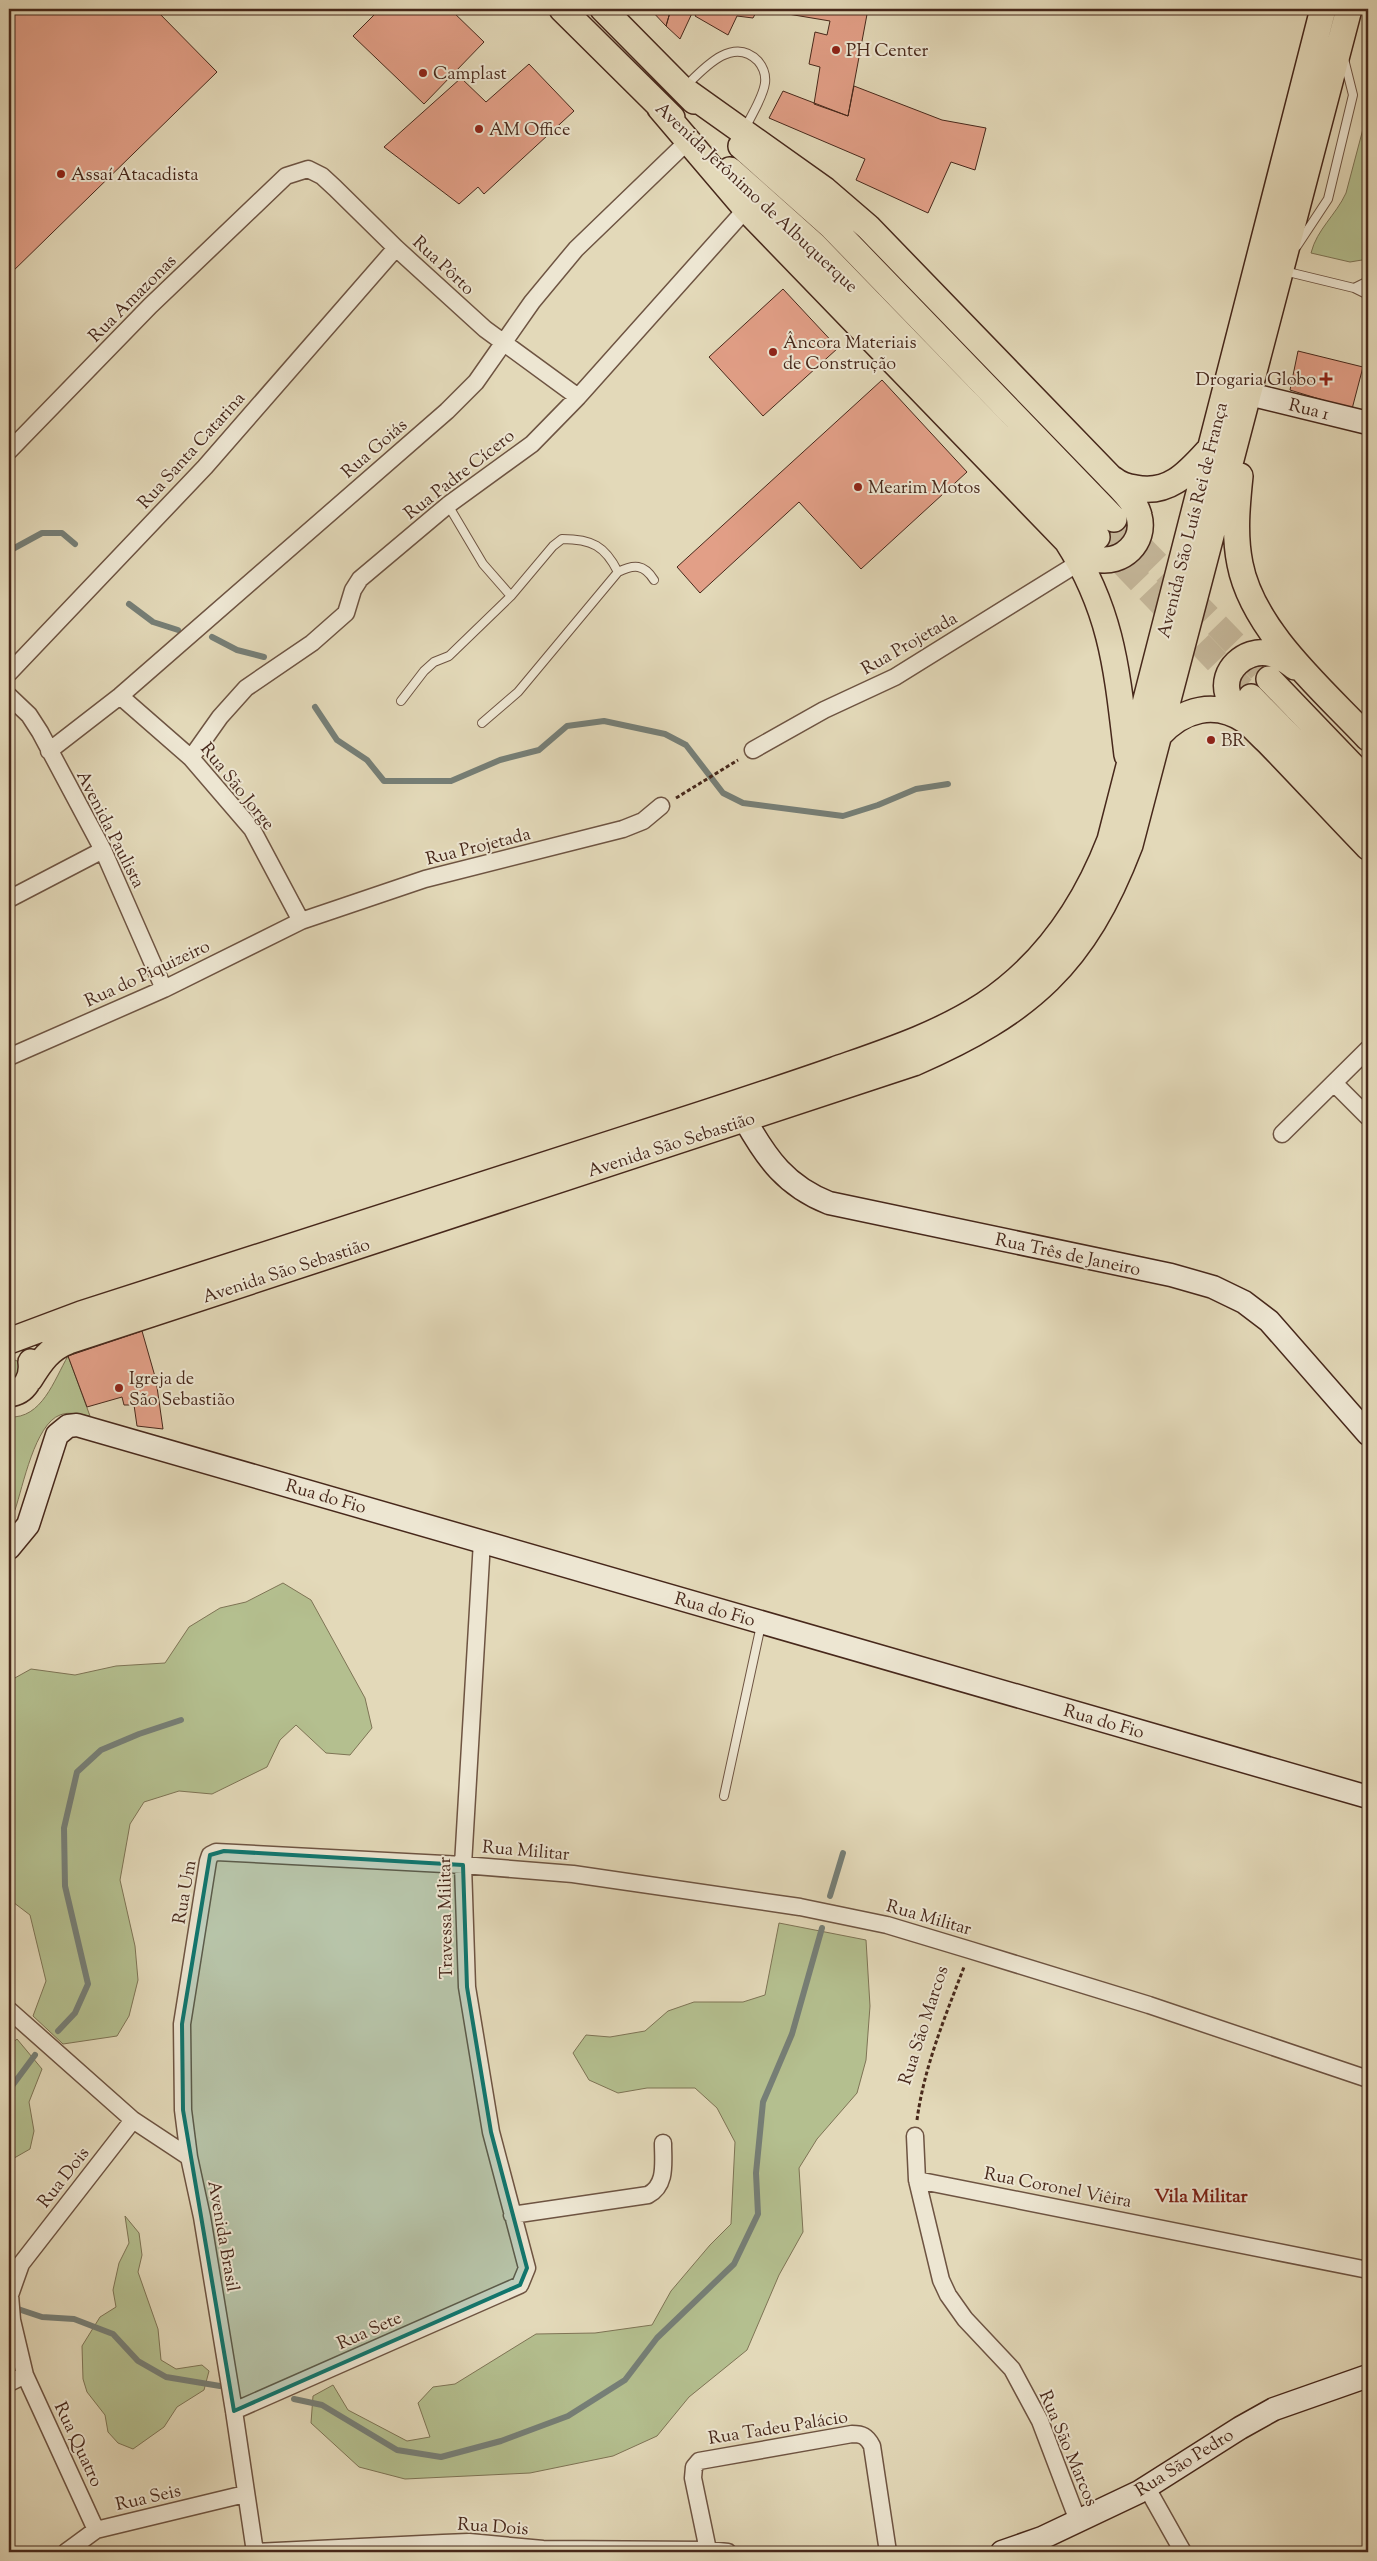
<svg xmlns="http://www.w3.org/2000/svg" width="1377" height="2561" font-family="'Sorts Mill Goudy',serif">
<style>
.green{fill:#b4bf8f;stroke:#7e7455}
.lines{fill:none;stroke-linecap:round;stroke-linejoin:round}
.stream{stroke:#767f77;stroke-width:6}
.building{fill:#e29f87;stroke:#47281b}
.primary-tunnel{stroke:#c4b699;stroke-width:25;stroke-dasharray:25 12;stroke-linecap:butt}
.lane-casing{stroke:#6e5442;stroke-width:10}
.street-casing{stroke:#6e5442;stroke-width:19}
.secondary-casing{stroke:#47281b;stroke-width:25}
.primary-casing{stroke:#47281b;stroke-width:28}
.path{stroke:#47281b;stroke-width:3;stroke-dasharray:4 2.5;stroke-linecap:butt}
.lane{stroke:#ede6d2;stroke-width:8}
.street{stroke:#ede6d2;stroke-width:16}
.secondary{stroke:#ede6d2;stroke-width:22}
.primary{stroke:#e3d9b9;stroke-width:25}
.marked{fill:#0f766e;fill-opacity:0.2;stroke:#0f766e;stroke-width:4;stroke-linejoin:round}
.poi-dot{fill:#8f2418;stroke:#ede6d2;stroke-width:2}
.labels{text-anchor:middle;stroke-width:4;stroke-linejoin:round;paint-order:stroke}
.poi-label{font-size:18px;fill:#47281b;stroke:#ede6d2;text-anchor:start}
.street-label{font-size:18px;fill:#47281b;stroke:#ede6d2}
.neighbourhood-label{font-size:19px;font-weight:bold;fill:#7a1f14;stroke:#ede6d2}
</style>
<rect width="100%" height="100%" fill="#e3d9b9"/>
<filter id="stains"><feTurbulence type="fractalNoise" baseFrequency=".004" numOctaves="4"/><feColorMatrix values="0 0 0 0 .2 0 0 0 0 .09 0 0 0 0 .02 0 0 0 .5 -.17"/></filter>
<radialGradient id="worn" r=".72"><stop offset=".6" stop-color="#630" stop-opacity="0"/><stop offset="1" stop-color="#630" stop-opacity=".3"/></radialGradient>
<path class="green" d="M1368 110V259L1350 262 1311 253C1317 229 1336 215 1346 193Z
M68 1356 90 1416C81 1415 69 1411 60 1415 35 1424 23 1486 15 1510L9 1519V1417C42 1419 54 1380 68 1356Z
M9 1357 19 1362 23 1372 9 1387Z
M283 1583 311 1600 365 1698 372 1728 350 1755 326 1753 296 1725 280 1740 267 1767 212 1794 179 1791 144 1802 130 1824 120 1880 135 1946 138 1980 129 2016 117 2036 63 2044 33 2016 46 1981 30 1915 9 1899V1684L13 1679 31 1669 75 1675 116 1666 165 1663 189 1627 220 1608 246 1602Z
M779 1923 866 1940 870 2006 866 2060 857 2093 817 2139 799 2168 803 2232 779 2275 747 2350 689 2397 657 2436 613 2456 530 2473 405 2479 359 2467 311 2423 313 2396 333 2385 348 2410 407 2441 430 2437 418 2403 433 2387 455 2384 536 2334 595 2333 652 2325 671 2291 710 2245 731 2224 735 2142 717 2108 695 2088H647L618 2093 589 2080 573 2053 586 2035 610 2037 645 2031 668 2011 694 2002H743L765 1995Z
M17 2039 42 2069 29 2102 34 2131 30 2149 9 2161V2046Z
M125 2216 139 2233 142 2255 138 2272 158 2329 161 2360 176 2369 202 2365 209 2371 204 2390 177 2407 164 2427 133 2449 118 2443 108 2432 105 2415 87 2392 83 2379 82 2346 100 2317 116 2307 113 2290 119 2263 129 2243Z"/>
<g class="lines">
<path class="stream" d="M9 551 42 533H62L75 544
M129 604 153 622 178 630
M212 637 237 650 264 657
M315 707 337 740 367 760 384 781H451L500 760 539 750 567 726 604 721 665 734 686 745 723 793 743 803 843 816 878 805 916 789 948 784
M830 1896 843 1853
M58 2031 75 2013 88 1984 65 1886 64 1828 77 1772 101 1750 139 1734 181 1720
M9 2090 35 2055
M12 2307 42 2317 74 2319 113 2334 138 2361 166 2377 220 2386
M294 2399 322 2405 397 2450 441 2457 501 2441 568 2416 625 2380 657 2338 734 2264 758 2214 756 2173 763 2102 792 2034 822 1928"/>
</g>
<path class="building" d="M9 9H155L217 72 9 275Z
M370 9H450L484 42 424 104 353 36 375 14Z
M650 9H671L666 26Z
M671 9H694L680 39 666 26Z
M699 9H758L753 18 737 16 728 35 695 16Z
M758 9H868L848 116 814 104 820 67 809 64 815 32 827 35 830 21Z
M529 64 574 111 484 194 478 187 459 204 384 147 461 78 486 102Z
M854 86 942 120 986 128 975 170 951 162 928 213 856 180 865 159 769 118 783 91 848 116Z
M783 289 838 348 763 416 709 357Z
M1298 351 1363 367 1352 409 1290 390Z
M882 380 967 472 861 569 799 502 700 593 677 567Z
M142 1331 156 1380 163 1429 137 1426 134 1405H124L122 1397 87 1407 68 1356Z"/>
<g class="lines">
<path class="primary-tunnel" d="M1114 519 1269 679
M1097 537 1251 697"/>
<g class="lane-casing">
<path id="lane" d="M686 86C703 69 733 35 758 61 763 67 766 75 765 83 763 98 751 115 745 129
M1297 246 1328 199 1353 95 1344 59
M1284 271 1354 288 1368 281
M1354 288 1368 295
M448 505 483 564 511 596
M618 572C634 564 644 564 654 580
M401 701 424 671 434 662 449 656 511 596 553 546 562 539C592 539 605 546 618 572L518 692 482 723
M724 1796 761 1625"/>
</g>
<g class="street-casing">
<path id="street" d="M9 451 150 306 286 176 308 169 322 176 335 188 396 248 485 329 578 397
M9 673 205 467 396 248
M9 696 29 715 40 732 103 850 164 989
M120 696 191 758 252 829 301 921
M753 750 824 710 895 677 1080 562
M49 751 120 696 447 411 476 382 532 302 576 249 688 141
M191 758 220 717 246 688 312 643 346 613 353 590 360 579 448 505 532 444 578 397 746 209
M9 899 103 850
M9 1057 164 989 301 921 425 879 623 829 643 821 661 806
M1334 1083 1368 1117
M1282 1134 1368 1049
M9 2010 133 2120 189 2157
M915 2136 917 2180 941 2280 948 2295 965 2319 1012 2369 1040 2421 1078 2521
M917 2180 1368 2270
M512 2215 648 2195C667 2185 663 2163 663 2143
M9 2383 25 2375
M234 2411 520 2285 527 2268 491 2132 467 1987 463 1865 482 1541
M1147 2488 1183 2552
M96 2530 25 2375 12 2320 10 2295 21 2264 133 2120
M708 2550 693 2478 694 2467 699 2461 852 2434C862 2434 867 2436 872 2446L888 2552
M66 2552 96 2530 245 2494
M255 2552 234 2411 202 2217 189 2157 183 2110 182 2024 208 1861 210 1855 216 1852 463 1865 573 1874 800 1907 887 1925 970 1950 1149 2005 1368 2079
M255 2552 443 2543 469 2542 543 2549 708 2550 728 2552"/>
</g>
<g class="secondary-casing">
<path id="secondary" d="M1249 394 1368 423
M745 1120C767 1159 786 1186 829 1203L1171 1275 1213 1287 1244 1302 1269 1321 1368 1434
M9 1548 28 1525 57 1435 68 1426 77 1425 1368 1797
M1002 2552 1042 2538 1139 2492 1240 2428 1274 2409 1368 2376"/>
</g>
<g class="primary-casing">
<path id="primary" d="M562 9 672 118
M603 9 694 101
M683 89 825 190 868 227 1109 476C1119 487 1136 501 1139 516 1146 542 1122 565 1096 559 1087 557 1078 549 1070 543
M660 108 746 209 1067 541C1113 613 1117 672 1127 755
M741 146 832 227 1114 519
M730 170 813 244 1097 537
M1240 476C1237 505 1234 535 1240 564 1253 631 1323 690 1368 738
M1113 479C1119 484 1127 487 1135 488 1168 495 1187 474 1207 452
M1295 667C1287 661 1279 654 1268 653 1246 649 1220 670 1228 695 1233 710 1258 732 1270 744 1303 778 1335 813 1368 847
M1269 679 1368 782
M1251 697 1368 817
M1159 735C1183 709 1215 700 1246 721
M9 1341 81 1314C263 1256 445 1196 628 1138 697 1116 765 1094 834 1070 885 1052 938 1035 984 1005 1044 965 1084 907 1110 840L1323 9
M30 1379C41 1361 50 1348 69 1341L914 1063C1030 1012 1084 965 1130 845L1349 9
M9 1394C25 1392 33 1378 31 1362"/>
</g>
<path class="path" d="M676 798 738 760
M917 2120C924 2067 945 2017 964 1967"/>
<use href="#lane" class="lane"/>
<use href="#street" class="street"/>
<use href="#secondary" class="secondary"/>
<use href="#primary" class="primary"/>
</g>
<path class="marked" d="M224 1851 463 1865 467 1987 491 2132 527 2268 520 2285 234 2411 183 2110 182 2024 210 1855Z"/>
<g class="poi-dot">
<circle cx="836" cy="50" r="5"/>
<circle cx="423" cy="73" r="5"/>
<circle cx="479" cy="129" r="5"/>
<circle cx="61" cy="174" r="5"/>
<circle cx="773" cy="352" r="5"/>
<path d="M1323.5 371.5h5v5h5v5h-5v5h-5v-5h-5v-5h5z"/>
<circle cx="858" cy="487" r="5"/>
<circle cx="1211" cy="740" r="5"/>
<circle cx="119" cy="1388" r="5"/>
</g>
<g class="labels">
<g class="poi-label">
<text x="846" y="56">PH Center</text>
<text x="433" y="79">Camplast</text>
<text x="489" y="135">AM Office</text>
<text x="71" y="180">Assaí Atacadista</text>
<text x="783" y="348">Âncora Materiais<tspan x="783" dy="21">de Construção</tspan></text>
<text x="1316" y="385" text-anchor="end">Drogaria Globo</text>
<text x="868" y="493">Mearim Motos</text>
<text x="1221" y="746">BR</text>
<text x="129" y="1384">Igreja de<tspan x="129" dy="21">São Sebastião</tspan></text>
</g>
<g class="street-label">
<text transform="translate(757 197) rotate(43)" y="6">Avenida Jerônimo de Albuquerque</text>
<text transform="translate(444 265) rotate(43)" y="6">Rua Pôrto</text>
<text transform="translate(132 298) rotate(-45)" y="6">Rua Amazonas</text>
<text transform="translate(1309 409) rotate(14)" y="6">Rua 1</text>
<text transform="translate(374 448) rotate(-41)" y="6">Rua Goiás</text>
<text transform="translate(191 450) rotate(-48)" y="6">Rua Santa Catarina</text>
<text transform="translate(459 474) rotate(-38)" y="6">Rua Padre Cícero</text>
<text transform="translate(1192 520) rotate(-76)" y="6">Avenida São Luís Rei de França</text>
<text transform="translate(909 643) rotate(-30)" y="6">Rua Projetada</text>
<text transform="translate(238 786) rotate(51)" y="6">Rua São Jorge</text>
<text transform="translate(111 829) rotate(63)" y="6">Avenida Paulista</text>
<text transform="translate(478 846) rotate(-14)" y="6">Rua Projetada</text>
<text transform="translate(147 973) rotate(-25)" y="6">Rua do Piquizeiro</text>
<text transform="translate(671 1144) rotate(-18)" y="6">Avenida São Sebastião</text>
<text transform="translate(1068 1254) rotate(12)" y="6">Rua Três de Janeiro</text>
<text transform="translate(286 1270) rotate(-18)" y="6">Avenida São Sebastião</text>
<text transform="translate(326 1496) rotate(16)" y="6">Rua do Fio</text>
<text transform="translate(715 1609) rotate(16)" y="6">Rua do Fio</text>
<text transform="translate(1104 1721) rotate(16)" y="6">Rua do Fio</text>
<text transform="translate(526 1850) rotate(5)" y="6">Rua Militar</text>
<text transform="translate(184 1892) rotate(-80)" y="6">Rua Um</text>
<text transform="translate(929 1917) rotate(16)" y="6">Rua Militar</text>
<text transform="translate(445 1918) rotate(-91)" y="6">Travessa Militar</text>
<text transform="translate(923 2025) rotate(-72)" y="6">Rua São Marcos</text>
<text transform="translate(63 2177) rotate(-52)" y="6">Rua Dois</text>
<text transform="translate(1058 2187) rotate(11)" y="6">Rua Coronel Viêira</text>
<text transform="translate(224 2236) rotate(80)" y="6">Avenida Brasil</text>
<text transform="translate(369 2330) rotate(-24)" y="6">Rua Sete</text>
<text transform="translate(778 2427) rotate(-9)" y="6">Rua Tadeu Palácio</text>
<text transform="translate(79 2444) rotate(65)" y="6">Rua Quatro</text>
<text transform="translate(1069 2448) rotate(67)" y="6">Rua São Marcos</text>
<text transform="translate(1184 2462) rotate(-32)" y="6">Rua São Pedro</text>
<text transform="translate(148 2497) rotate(-13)" y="6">Rua Seis</text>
<text transform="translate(493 2526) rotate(4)" y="6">Rua Dois</text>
</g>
<g class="neighbourhood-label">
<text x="1201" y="2202">Vila Militar</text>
</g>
</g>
<rect width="1377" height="2561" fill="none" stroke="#e3d9b9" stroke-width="30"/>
<rect x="10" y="10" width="1357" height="2541" fill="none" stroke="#47281b" stroke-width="2.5"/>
<rect x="15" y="15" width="1347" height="2531" fill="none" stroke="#47281b"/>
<rect width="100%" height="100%" filter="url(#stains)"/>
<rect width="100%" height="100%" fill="url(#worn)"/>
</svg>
